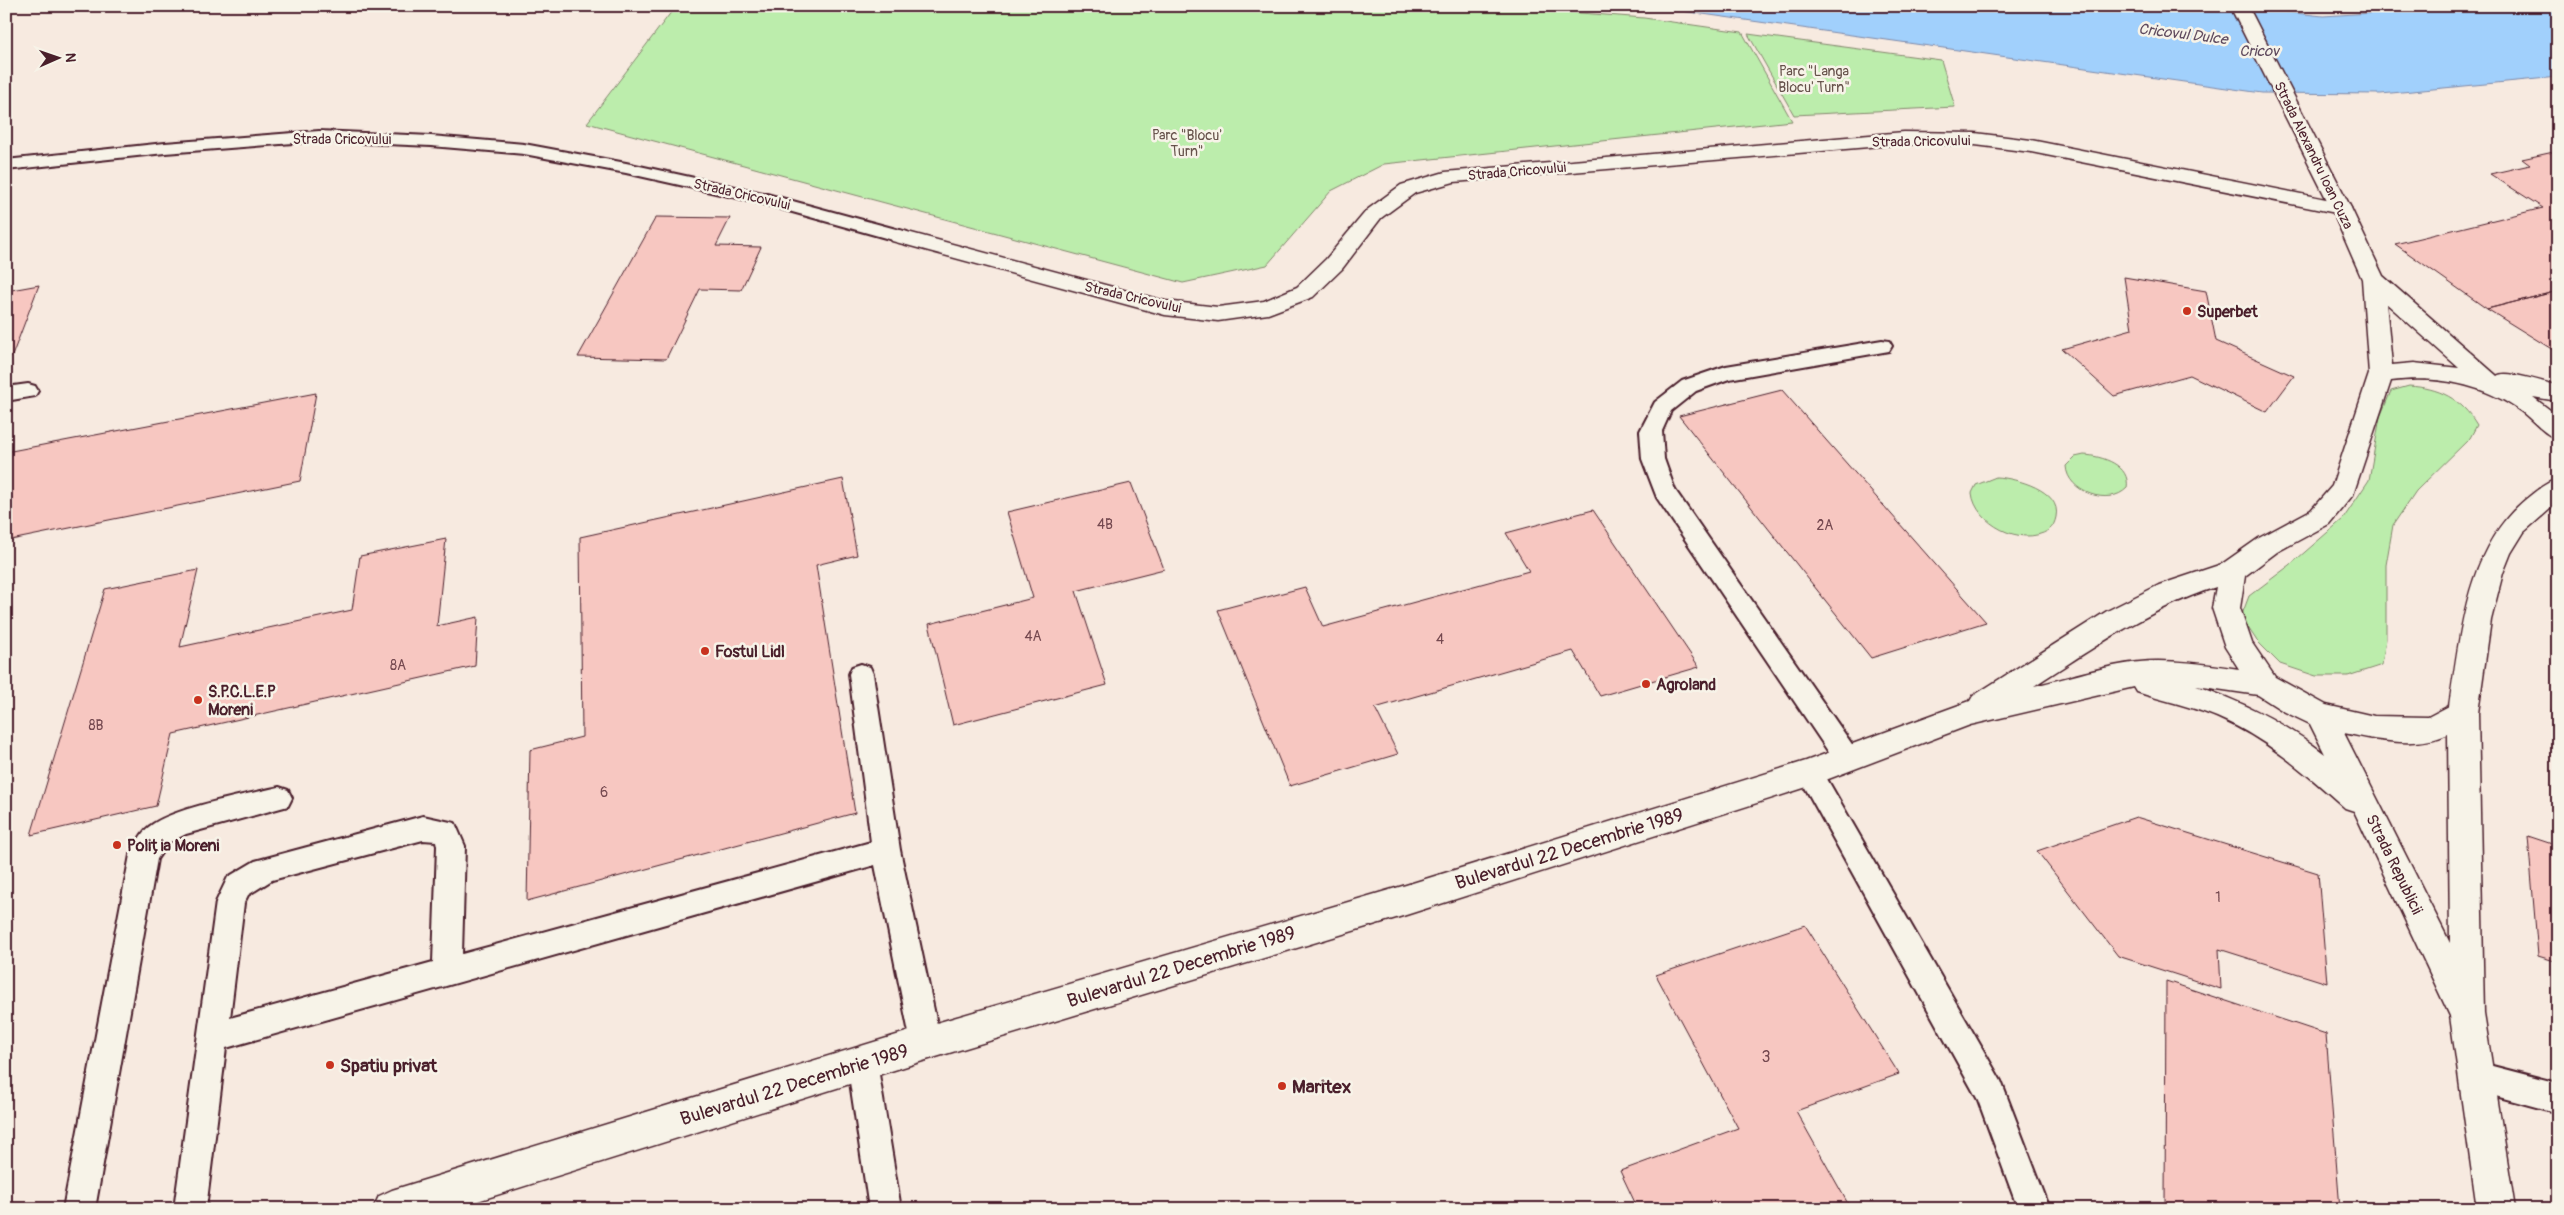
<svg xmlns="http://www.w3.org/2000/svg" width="2564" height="1215" font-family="Pangolin,sans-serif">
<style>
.green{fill:#bcedac;stroke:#83866c}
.water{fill:#a1d0fc;stroke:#7e89a8}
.building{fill:#f7c7c1;stroke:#4a1f2b}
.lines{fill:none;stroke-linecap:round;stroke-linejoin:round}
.service-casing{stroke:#4a1f2b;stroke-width:4}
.minor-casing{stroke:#4a1f2b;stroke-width:3}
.secondary-casing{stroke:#4a1f2b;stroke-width:3}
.service{fill:#f7f3e8;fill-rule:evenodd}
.minor{fill:#f7f3e8;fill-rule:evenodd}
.secondary{fill:#f7f3e8;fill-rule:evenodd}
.poi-dot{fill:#c8321e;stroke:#f7f3e8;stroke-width:2}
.labels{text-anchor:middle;stroke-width:5;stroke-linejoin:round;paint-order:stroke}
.far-park-label{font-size:14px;fill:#66524b;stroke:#f7f3e8}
.far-street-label{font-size:14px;fill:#4a1f2b;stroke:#f7f3e8}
.number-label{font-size:14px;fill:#754950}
.far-water-label{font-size:15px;font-style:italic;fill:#604b5f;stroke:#f7f3e8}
.poi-label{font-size:16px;font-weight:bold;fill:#4a1f2b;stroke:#f7f3e8;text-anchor:start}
.street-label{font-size:16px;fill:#4a1f2b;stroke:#f7f3e8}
.near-number-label{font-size:16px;fill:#754950}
.near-street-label{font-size:19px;fill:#4a1f2b;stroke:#f7f3e8}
.near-poi-label{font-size:19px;font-weight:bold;fill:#4a1f2b;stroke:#f7f3e8;text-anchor:start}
</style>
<rect width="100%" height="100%" fill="#f7eae0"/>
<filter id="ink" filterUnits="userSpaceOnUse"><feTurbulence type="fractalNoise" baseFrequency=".02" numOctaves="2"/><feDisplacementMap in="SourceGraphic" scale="10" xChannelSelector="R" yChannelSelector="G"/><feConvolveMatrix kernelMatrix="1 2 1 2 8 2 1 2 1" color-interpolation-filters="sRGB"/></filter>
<g filter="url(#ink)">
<path class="green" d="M696 6H1491L1644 18 1742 32 1792 121 1384 164 1331 191 1267 265 1183 283 587 123 672 11Z
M1748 34 1941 60 1955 107 1794 115Z
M2409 386C2439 388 2461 398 2477 425L2470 438 2416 491 2393 525 2386 565V639L2382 665 2348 676H2316L2280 664 2257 641 2241 617 2249 596 2290 565 2343 519 2369 480 2380 417 2391 391Z
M2084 455C2102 456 2131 465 2127 488 2109 507 2067 492 2066 466L2075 457Z
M1996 477C2015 478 2062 490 2056 517 2055 522 2053 527 2049 530 2021 548 1975 523 1972 493L1976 485Z"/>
<path class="water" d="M1646 6H2231L2323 16 2483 6H2558V77L2381 94 2262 93Z"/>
<path class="building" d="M2558 151V278L2549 280 2558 286V291L2487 309 2395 244 2543 208 2490 174 2530 165 2522 159Z
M656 217 730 218 716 246 761 247 741 290 700 289 666 359 578 357Z
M2124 277 2206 291 2216 341 2294 376 2267 412 2190 375 2114 396 2062 349 2132 329Z
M39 285 12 356 6 357V291Z
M2558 291V353L2487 309Z
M1782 390 1986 622 1871 658 1679 416Z
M316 393 300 481 6 541V452Z
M843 479 857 555 816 565 855 813 527 901 530 750 582 737 580 537Z
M1131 483 1164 569 1076 591 1107 685 953 725 929 624 1033 598 1007 512Z
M1593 510 1699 667 1600 696 1573 651 1375 708 1398 754 1290 786 1218 610 1305 587 1323 627 1529 571 1506 533Z
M446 539 437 626 478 617 475 666 173 734 156 806 31 835 105 589 198 570 180 647 352 610 360 556Z
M2558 692V714L2551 712Z
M2136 817 2318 873 2327 983 2219 949 2221 989 2118 956 2037 851Z
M2528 836 2558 846V962L2538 956Z
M1805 925 1899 1074 1796 1111 1851 1209H1638L1620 1171 1738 1128 1656 975Z
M2166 981 2326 1034 2340 1209H2165Z"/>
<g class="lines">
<g class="service-casing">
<path id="service" d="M319 131 431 136 524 144 626 163 763 193 907 232 909 236 907 240 900 242 760 203 626 173 524 154 431 146 319 141 165 153 6 170V160L165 143Z
M1882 340 1889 341 1892 346 1889 351 1729 379 1696 391 1671 411 1662 431 1664 459 1675 490 1856 750 1860 758 1856 766 1847 769 1838 766 1657 498 1642 459 1640 431 1655 402 1682 381 1726 366Z
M28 384 35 386 38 391 35 396 6 401V387Z
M861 664 870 667 873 674 900 850 941 1043 937 1053 926 1057 915 1053 911 1043 875 865 226 1048 206 1209H174L216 902 228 877 255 861 423 816 455 823 465 846 462 954 871 842 849 674 852 667ZM423 840 436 841 437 846 433 962 230 1018 244 903 248 895 272 880Z
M1810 762 1819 765 2001 1081 2050 1209H2018L1978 1100 1797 773 1801 765Z
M279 787 288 790 292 798 288 806 186 834 168 843 157 859 95 1209H63L130 855C135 846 141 832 150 826 175 807 246 795 279 787Z
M862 1047 873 1052 877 1062 901 1209H869L847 1062 851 1052Z
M2477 1062 2558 1083V1113L2466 1088 2462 1077 2466 1066Z"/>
</g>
<g class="minor-casing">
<path id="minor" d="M1904 132 1975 133 2031 140 2341 202 2348 204 2351 208 2348 212 2341 214 2031 152 1975 145 1904 144 1454 182 1415 193 1381 218 1342 269 1313 297 1268 314 1218 321 1165 315 892 241 889 236 892 231 900 230 1165 301 1218 307 1264 301 1297 287 1326 259 1367 210 1401 185 1445 172Z"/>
</g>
<g class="secondary-casing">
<path id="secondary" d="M2230 6H2248L2351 208 2383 276 2497 376C2507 369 2543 383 2558 385V401L2533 397 2558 416V439C2544 435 2534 421 2522 412 2484 384 2436 375 2391 381L2353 495 2329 524 2277 552 2245 576 2240 608 2252 643 2275 677 2326 705 2374 716 2428 717 2449 706C2461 634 2465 550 2526 499 2536 491 2545 483 2558 479V502L2524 532 2511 553 2503 573 2491 620 2478 713 2484 1014 2515 1209H2477L2450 1016 2354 811 2345 808C2306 773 2266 738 2217 717 2191 706 2164 701 2137 692L2134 687 1970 725 1810 786 1406 915 926 1060 452 1209H373L379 1196 392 1190 926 1026 1406 885 1806 761 1970 701 1973 696 2107 611 2159 585 2222 564 2259 538 2311 510 2332 486 2369 374 2362 279 2331 208ZM2386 303 2459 368 2414 363 2392 365ZM2216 587 2212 608 2225 647 2239 669C2212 665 2185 661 2158 661 2117 661 2074 677 2034 686 2093 648 2148 609 2216 587ZM2196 686 2258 695 2283 711 2310 724 2325 754C2285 723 2244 702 2196 686ZM2344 733C2376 740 2418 749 2448 734L2450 943Z"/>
</g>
<use href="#service" class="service"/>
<use href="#minor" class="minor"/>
<use href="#secondary" class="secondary"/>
</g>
</g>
<g class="poi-dot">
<circle cx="2187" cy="311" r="5"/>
<circle cx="705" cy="651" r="5"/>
<circle cx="1646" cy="684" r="5"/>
<circle cx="198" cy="700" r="5"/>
<circle cx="117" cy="845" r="5"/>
<circle cx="330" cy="1065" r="5"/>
<circle cx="1282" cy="1086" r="5"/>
</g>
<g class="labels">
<g class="far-park-label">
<text x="1814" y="76">Parc "Langa<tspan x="1814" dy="16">Blocu' Turn"</tspan></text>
<text x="1187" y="140">Parc "Blocu'<tspan x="1187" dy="16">Turn"</tspan></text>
</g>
<g class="far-street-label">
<text x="342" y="144">Strada Cricovului</text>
<text transform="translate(1921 141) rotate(-1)" y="5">Strada Cricovului</text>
<text transform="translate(2314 155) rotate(64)" y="5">Strada Alexandru Ioan Cuza</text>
<text transform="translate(1517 171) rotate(-5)" y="5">Strada Cricovului</text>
<text transform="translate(742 194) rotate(13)" y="5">Strada Cricovului</text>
<text transform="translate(1133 297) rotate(13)" y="5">Strada Cricovului</text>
</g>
<g class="number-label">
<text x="1105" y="529">4B</text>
<text x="1825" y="530">2A</text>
<text x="1033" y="641">4A</text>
<text x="1440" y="644">4</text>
<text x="398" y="670">8A</text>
<text x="96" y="730">8B</text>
<text x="604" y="797">6</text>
<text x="2218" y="902">1</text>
</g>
<g class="far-water-label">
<text transform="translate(2183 34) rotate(7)" y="5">Cricovul Dulce</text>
<text x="2259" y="56">Cricov</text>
</g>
<g class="poi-label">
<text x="2197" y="317">Superbet</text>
<text x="715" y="657">Fostul Lidl</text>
<text x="1656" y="690">Agroland</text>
<text x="208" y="697">S.P.C.L.E.P<tspan x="208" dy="18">Moreni</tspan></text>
<text x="127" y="851">Poliția Moreni</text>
</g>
<g class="street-label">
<text transform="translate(2395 864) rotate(64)" y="6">Strada Republicii</text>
</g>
<g class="near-number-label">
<text x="1766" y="1062">3</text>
</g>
<g class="near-street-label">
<text transform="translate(1569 848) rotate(-17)" y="7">Bulevardul 22 Decembrie 1989</text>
<text transform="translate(1181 966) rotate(-17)" y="7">Bulevardul 22 Decembrie 1989</text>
<text transform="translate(794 1084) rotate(-17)" y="7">Bulevardul 22 Decembrie 1989</text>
</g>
<g class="near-poi-label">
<text x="340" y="1072">Spatiu privat</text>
<text x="1292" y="1093">Maritex</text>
</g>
</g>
<rect width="2564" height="1215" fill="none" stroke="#f7f3e8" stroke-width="25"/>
<rect x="12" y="12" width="2539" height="1190" fill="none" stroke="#4a1f2b" stroke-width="2" filter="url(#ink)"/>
<g transform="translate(58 58) rotate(88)" stroke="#f7f3e8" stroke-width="4" paint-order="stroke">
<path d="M0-4L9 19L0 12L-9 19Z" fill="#4a1f2b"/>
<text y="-8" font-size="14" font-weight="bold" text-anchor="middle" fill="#4a1f2b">N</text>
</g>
</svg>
